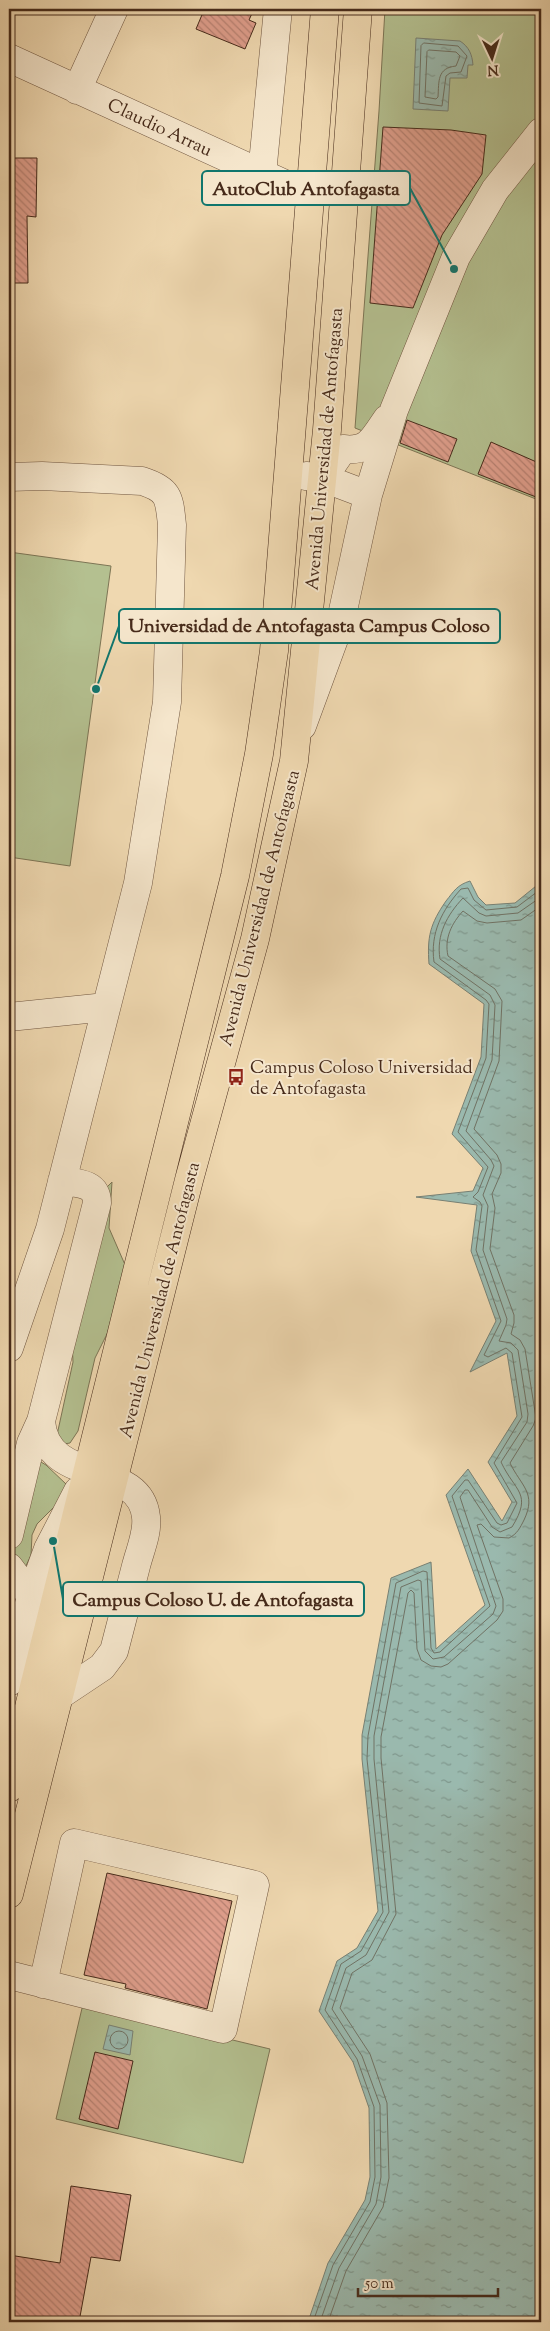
<svg xmlns="http://www.w3.org/2000/svg" width="550" height="2331" font-family="'Sorts Mill Goudy',serif">
<style>
.green{fill:#b4c090;stroke:#7d7555}
.water{fill:url(#water-ripples);stroke:#788073}
.lines{fill:none;stroke-linecap:round;stroke-linejoin:round}
.shore{stroke:#707264;stroke-width:1}
.building{fill:url(#building-back-hatch);stroke:#462a1a}
.minor-casing{stroke:#705640;stroke-width:29}
.major-casing{stroke:#462a1a;stroke-width:29}
.minor{stroke:#f5e6cc;stroke-width:28}
.major{stroke:#efd8b0;stroke-width:28}
.labels{text-anchor:middle;stroke-width:4;stroke-linejoin:round;paint-order:stroke}
.street-label{font-size:18px;fill:#462a1a;stroke:#f5e6cc}
.poi-label{font-size:18px;fill:#462a1a;stroke:#f5e6cc;text-anchor:start}
.leader{fill:none;stroke:#0f766e;stroke-width:2}
.callout-dot{fill:#0f766e;stroke:#f5e6cc;stroke-width:2}
.callout{fill:#f5e6cc;stroke:#0f766e;stroke-width:2}
.callout-label{font-size:19px;text-anchor:middle;font-weight:bold;fill:#462a1a}
</style>
<defs>
<pattern id="water-ripples" width="26" height="14" patternUnits="userSpaceOnUse" patternTransform="scale(1.25)"><rect width="26" height="14" fill="#9ab9ae"/><path d="M2 4q2-2 4 0t4 0M15 11q2-2 4 0t4 0" fill="none" stroke="#7f978d"/></pattern>
<pattern id="building-back-hatch" width="6" height="6" patternUnits="userSpaceOnUse" patternTransform="scale(1.25)"><rect width="6" height="6" fill="#df9e8c"/><path d="M-1 5l2 2M0 0l6 6M5-1l2 2" fill="none" stroke="#b78172"/></pattern>
</defs>
<rect width="100%" height="100%" fill="#efd8b0"/>
<filter id="stains"><feTurbulence type="fractalNoise" baseFrequency=".004" numOctaves="4"/><feColorMatrix values="0 0 0 0 .2 0 0 0 0 .09 0 0 0 0 .02 0 0 0 .5 -.17"/></filter>
<radialGradient id="worn" r=".72"><stop offset=".6" stop-color="#630" stop-opacity="0"/><stop offset="1" stop-color="#630" stop-opacity=".3"/></radialGradient>
<path class="green" d="M385 9H541V501L355 428 379 111Z
M9 552 111 566 70 866 9 857Z
M112 1182 109 1228 126 1267 108 1332 95 1358 78 1431 70 1443 64 1444 57 1435 73 1362 72 1342 74 1327 107 1187Z
M36 1459 46 1465 66 1484 61 1500 37 1524 32 1535 31 1555 24 1570 15 1559 13 1552Z
M83 2004 270 2049 243 2163 56 2119Z"/>
<path class="water" d="M416 38 460 41C469 47 472 54 473 65H468L467 78H450L448 111 413 109Z
M470 881 478 897 486 905 515 903 541 882V2322H308L328 2263 365 2200 370 2177 369 2108 353 2062 319 2011 337 1961 357 1948 378 1911 362 1759V1735L391 1578 431 1562 436 1649 485 1605 446 1495 468 1469 502 1521 512 1502 488 1462 517 1416 507 1353 470 1372 496 1321 471 1251 477 1205 416 1197 473 1191 483 1168 452 1134 481 1057 484 1004 429 964C427 937 430 924 446 901 454 891 457 885 470 881Z
M109 2025 133 2031 130 2055 103 2049Z"/>
<g class="lines">
<path class="shore" d="M424 43 458 46 467 56 461 72 450 73 446 76 442 106 419 103 421 46Z
M429 50 456 52 460 56 456 66C437 68 439 81 438 97L436 99 425 97 427 52Z
M110 2040a9 9 0 1 1 18 0a9 9 0 1 1-18 0Z
M313 2322 333 2265 370 2202 375 2177 374 2107 357 2059 325 2010 341 1964 361 1951 383 1912 367 1759 368 1736 396 1583 423 1571 427 1572 431 1648 434 1653 440 1652 490 1606 452 1496 465 1480H468L497 1523 501 1525 507 1523 517 1503 494 1463 522 1417 512 1353 506 1348 488 1357 484 1355 501 1321 476 1250 482 1206 480 1202 473 1197 478 1192 488 1167 458 1132 486 1058 489 1004 486 1000 434 962C430 933 442 910 461 889L468 888 474 900 486 910 517 907 541 889
M320 2322 339 2268 376 2204 381 2177 380 2105 362 2056 332 2009 346 1968 366 1955 389 1912 374 1759V1736L401 1587 418 1580 421 1581 425 1651 433 1659 444 1657 493 1614 496 1606 460 1497 465 1490H468L492 1527 500 1532 512 1527C533 1493 515 1492 501 1462L527 1422 528 1414 518 1350 511 1343 499 1341 506 1325 507 1319 483 1250 488 1206 483 1195 494 1166 491 1160 466 1131 492 1060 495 1005 490 995 440 959C436 935 447 915 463 898L479 913 486 916 518 913 541 897
M328 2322 346 2271 383 2207 389 2178 387 2103 370 2054 340 2008 352 1973 372 1960 396 1914 381 1758V1737L408 1593 411 1590 414 1593 417 1649 421 1660 431 1666 441 1667 448 1664 497 1620 503 1611V1599L477 1525 481 1524 494 1537 509 1538C517 1534 520 1528 524 1520 537 1493 521 1486 510 1463L533 1426 536 1418 525 1349 520 1340 511 1334 514 1323V1315L490 1249 495 1208 492 1194 501 1173V1164L497 1155 474 1129 499 1061 502 1001 495 989 448 956C444 938 452 923 463 911L477 921 487 923 521 920 541 906"/>
</g>
<path class="building" d="M229 9H254L249 20 256 23 245 49 196 29 204 10 227 14Z
M383 127 451 130 486 135 482 174 442 235 413 308 370 303Z
M13 158H37L36 217 27 216 28 283H9V228H12Z
M407 420 457 439 448 462 400 443Z
M491 442 541 464V499L478 474Z
M107 1873 232 1901 207 2009 125 1988 126 1984 84 1975Z
M95 2052 133 2061 118 2129 79 2119Z
M71 2186 131 2195 120 2261 91 2257 79 2322H9V2255L60 2263Z"/>
<g class="lines">
<g class="minor-casing">
<path id="minor" d="M9 58 311 196
M77 90 114 9
M262 174 278 9
M306 476 323 478 368 495
M9 477 42 476 142 481C170 490 169 498 172 525L167 702 138 883 50 1229 9 1348
M323 478 343 449C369 452 373 439 387 419
M302 726 341 620 368 495 394 410 456 257 495 190 541 132
M9 1017 106 1007
M41 1421C46 1488 140 1459 146 1517 148 1533 140 1550 136 1566 129 1594 121 1623 114 1651L102 1667 60 1695
M9 1535 31 1443 41 1421 97 1203C97 1183 78 1183 62 1181
M9 1567 31 1596
M9 1682 31 1596 48 1549 78 1491
M9 1975 223 2029 255 1885 74 1843 43 1984"/>
</g>
<g class="major-casing">
<path id="major" d="M9 1788 235 876 259 754 274 651 325 9
M9 1894 189 1180 255 939 294 761 327 430 358 9"/>
</g>
<use href="#minor" class="minor"/>
<use href="#major" class="major"/>
</g>
<defs>
<g id="bus-bare" transform="scale(1.35)"><path d="M-5-6H5V4H4V6H2V4H-2V6H-4V4H-5ZM-3.5-4V0h7V-4ZM-3.5 1.2v1.5H-2V1.2ZM2 1.2v1.5H3.5V1.2Z" fill="#8f2418" stroke="#f5e6cc" stroke-width="2.5" paint-order="stroke"/></g>
</defs>
<g fill-rule="evenodd">
<use href="#bus-bare" x="236" y="1077"/>
</g>
<g class="labels">
<g class="street-label">
<text transform="translate(160 127) rotate(25)" y="6">Claudio Arrau</text>
<text transform="translate(324 449) rotate(-85)" y="6">Avenida Universidad de Antofagasta</text>
<text transform="translate(259 908) rotate(-76)" y="6">Avenida Universidad de Antofagasta</text>
<text transform="translate(159 1300) rotate(-76)" y="6">Avenida Universidad de Antofagasta</text>
</g>
<g class="poi-label">
<text x="250" y="1073">Campus Coloso Universidad<tspan x="250" dy="21">de Antofagasta</tspan></text>
</g>
</g>
<path class="leader" d="M454 269L410 188M96 689L119 626M53 1541L63 1599"/>
<g class="callout-dot">
<circle cx="454" cy="269" r="5"/>
<circle cx="96" cy="689" r="5"/>
<circle cx="53" cy="1541" r="5"/>
</g>
<g class="callout">
<rect x="202" y="171" width="208" height="34" rx="5"/>
<rect x="119" y="609" width="381" height="34" rx="5"/>
<rect x="63" y="1582" width="301" height="34" rx="5"/>
</g>
<g class="callout-label">
<text x="306" y="195">AutoClub Antofagasta</text>
<text x="309" y="632">Universidad de Antofagasta Campus Coloso</text>
<text x="213" y="1606">Campus Coloso U. de Antofagasta</text>
</g>
<rect width="550" height="2331" fill="none" stroke="#efd8b0" stroke-width="30"/>
<rect x="10" y="10" width="530" height="2311" fill="none" stroke="#462a1a" stroke-width="2.5"/>
<rect x="15" y="15" width="520" height="2301" fill="none" stroke="#462a1a"/>
<g transform="translate(492 58) rotate(176)" stroke="#f5e6cc" stroke-width="4" paint-order="stroke">
<path d="M0-4L9 19L0 12L-9 19Z" fill="#462a1a"/>
<text y="-8" font-size="14" font-weight="bold" text-anchor="middle" fill="#462a1a">N</text>
</g>
<path d="M358 2288v8h140v-8" fill="none" stroke="#462a1a" stroke-width="2.5"/>
<text x="365" y="2288" font-size="15" fill="#462a1a" stroke="#f5e6cc" stroke-width="4" paint-order="stroke">50 m</text>
<rect width="100%" height="100%" filter="url(#stains)"/>
<rect width="100%" height="100%" fill="url(#worn)"/>
</svg>
